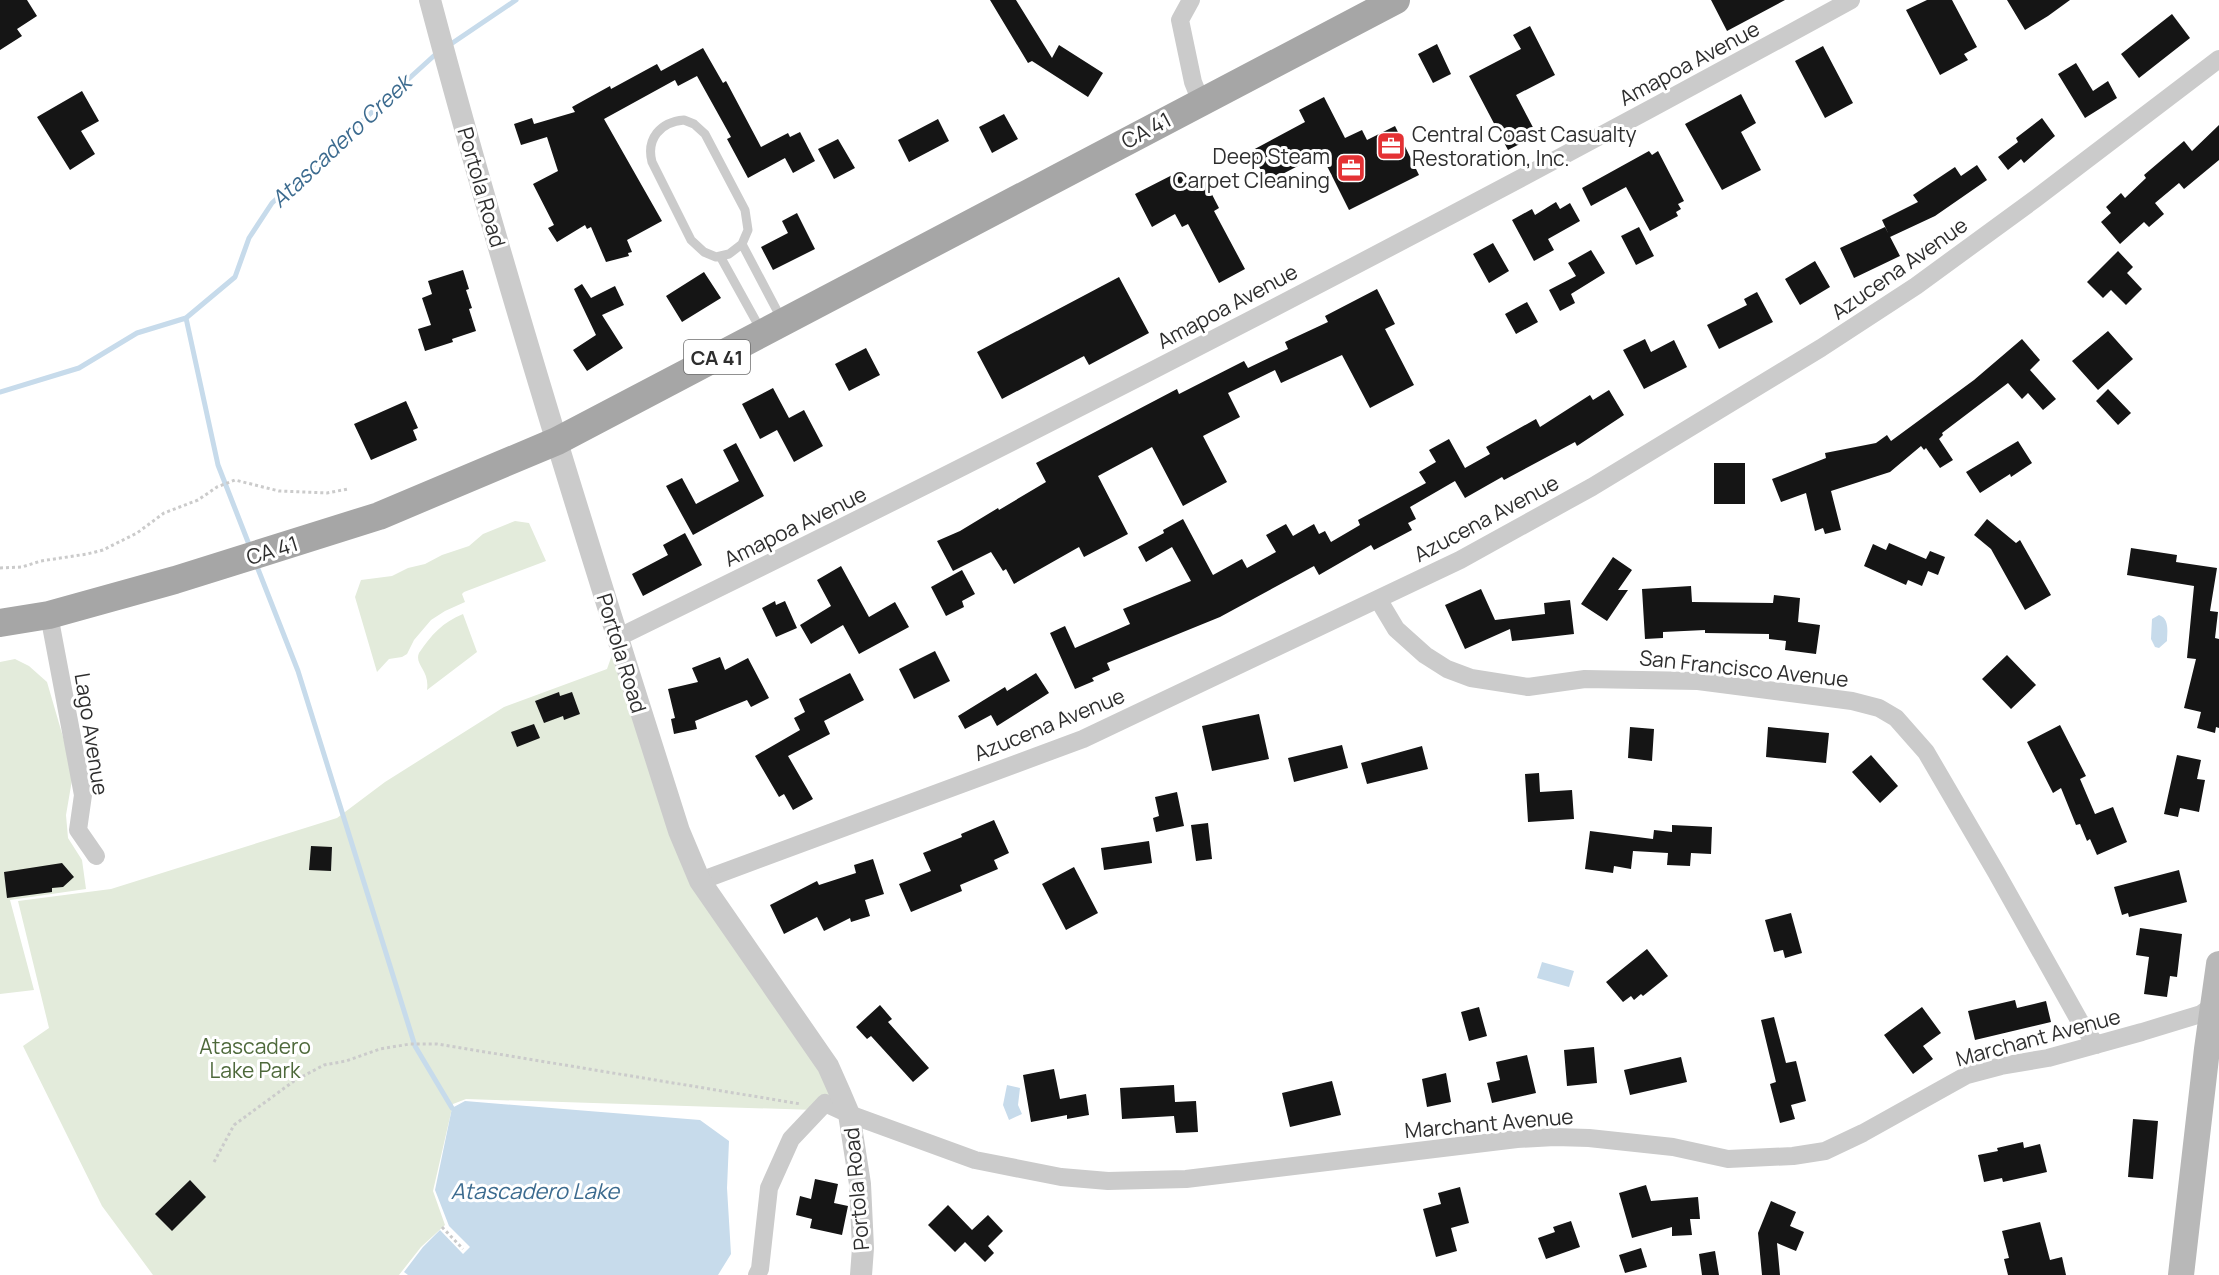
<svg xmlns="http://www.w3.org/2000/svg" width="2219" height="1275" font-family="Manrope,sans-serif">
  <style>
    .green { fill: #e3ebdb }
    .water { fill: #c7dbeb }
    .lines { fill: none; stroke-linecap: round; stroke-linejoin: round }
    .stream { stroke: #c7dbeb; stroke-width: 5 }
    .building { fill: #151515 }
    .path { stroke: #cbcbcb; stroke-width: 3; stroke-dasharray: 3 3; stroke-linecap: butt }
    .service { stroke: #cbcbcb; stroke-width: 9 }
    .minor { stroke: #cbcbcb; stroke-width: 18 }
    .tertiary { stroke: #cbcbcb; stroke-width: 22 }
    .secondary { stroke: #b8b8b8; stroke-width: 26 }
    .primary { stroke: #a6a6a6; stroke-width: 28 }
    .labels { text-anchor: middle; dominant-baseline: central; stroke-width: 6; stroke-linejoin: round; paint-order: stroke }
    .shield { fill: #fff; stroke: #6d6d6d; stroke-width: 1.5 }
    .shield-label { font-size: 20px; font-weight: bold; fill: #2e2e2e }
    .street-label { font-size: 21px; fill: #2e2e2e; stroke: #fff }
    .poi-label { font-size: 21px; fill: #2e2e2e; stroke: #fff; text-anchor: start }
    .park-label { font-size: 21px; fill: #4e693b; stroke: #fff }
    .water-label { font-size: 22px; font-style: italic; fill: #3c6b8f; stroke: #fff }
  </style>
  <rect width="100%" height="100%" fill="#fff"/>
  <path class="green" d="M515,521L529,523L546,561L464,592L462,594L465,602L445,611L431,620L414,640L407,654L402,657L389,659L377,672L355,597L361,580L392,576L408,568L425,564L442,555L469,546L483,534Z
    M463,614L477,652L427,690C430,670 414,665 419,653C431,635 443,622 463,614Z
    M618,638L700,885L846,1111L466,1099L453,1104L433,1191L445,1225L421,1247L399,1275H153L102,1206L23,1046L49,1028L18,901L111,889L337,818L385,782L504,707L607,669Z
    M15,659L29,666L47,682L70,761L72,780L66,815L68,838L82,860L86,889L10,900L34,990L0,994V662Z"/>
  <path class="water" d="M2159,615C2170,619 2167,632 2167,641L2159,648L2155,647L2151,639L2152,619Z
    M1542,962L1574,971L1569,987L1537,978Z
    M1007,1085L1020,1088L1018,1105L1022,1114L1009,1120L1003,1105Z
    M465,1101L700,1120L729,1141L727,1188L731,1254L718,1275H408L404,1272L423,1247L440,1230L463,1254L470,1247L449,1226L435,1190L452,1108Z"/>
  <g class="lines">
    <path class="stream" d="M448,46L516,0
      M186,318L218,465L250,547
      M0,392L79,368L137,333L186,318L235,277L249,238L272,203L437,53
      M256,564L298,671L415,1046L452,1108"/>
  </g>
  <path class="building" d="M0,0H27L37,16L17,29L22,36L0,50Z
    M990,0H1016L1052,58L1059,45L1103,73L1088,97L1032,61L1028,63Z
    M1711,0H1785L1727,31Z
    M1927,0H1952L1977,47L1964,54L1968,60L1940,75L1906,10Z
    M2007,0H2070L2048,16L2025,30Z
    M2172,14L2190,38L2139,78L2121,54Z
    M1530,26L1555,75L1516,95L1537,135L1508,150L1469,76L1521,49L1513,35Z
    M1437,44L1451,74L1433,83L1418,54Z
    M1823,46L1853,103L1825,118L1795,61Z
    M703,48L723,83L726,81L761,147L788,133L790,137L800,132L815,161L793,173L785,158L748,178L727,139L731,137L697,76L678,86L675,80L604,119L662,221L627,240L632,252L628,253L629,256L606,262L591,227L587,229L585,225L557,242L548,228L554,225L533,184L558,171L547,137L521,145L514,124L532,118L534,124L575,112L572,107L610,86L611,89L657,64L661,71Z
    M2076,63L2093,91L2108,81L2117,98L2085,118L2058,74Z
    M82,91L99,121L81,131L95,154L70,170L37,117Z
    M1741,94L1756,123L1741,132L1761,170L1722,190L1685,124Z
    M1324,97L1345,138L1362,130L1367,140L1395,126L1419,175L1349,210L1321,154L1267,182L1251,151L1305,122L1299,110Z
    M1004,114L1018,139L992,153L979,127Z
    M2042,118L2055,136L2024,163L2021,159L2008,170L1998,157L2018,142L2016,138Z
    M938,119L949,141L909,162L898,140Z
    M2219,125V160L2184,189L2179,183L2155,203L2164,214L2149,227L2144,222L2120,244L2101,222L2111,213L2106,207L2121,193L2125,198L2146,178L2144,175L2184,141L2192,151Z
    M838,139L855,168L834,179L818,149Z
    M1649,151L1652,155L1658,151L1684,201L1678,204L1681,209L1676,212L1678,216L1650,231L1626,187L1591,206L1582,188Z
    M1977,165L1987,180L1935,216L1890,237L1882,220L1918,202L1913,195L1955,167L1961,176Z
    M1182,170L1191,189L1205,181L1219,208L1214,211L1245,269L1219,283L1188,224L1182,227L1175,214L1152,227L1135,194Z
    M1556,202L1560,209L1570,203L1580,221L1548,239L1554,250L1534,261L1512,220L1532,209L1535,215Z
    M797,213L815,249L773,270L761,247L788,233L782,221Z
    M1639,227L1654,256L1636,265L1621,236Z
    M1885,227L1900,256L1854,278L1840,248Z
    M1493,243L1509,271L1489,283L1473,254Z
    M1591,250L1605,273L1571,294L1575,303L1560,311L1549,290L1576,276L1568,263Z
    M2118,251L2133,267L2127,273L2142,289L2126,305L2111,290L2103,298L2087,282Z
    M1815,261L1830,287L1800,305L1785,279Z
    M463,270L469,289L466,290L472,308L469,309L476,331L452,339L453,342L425,351L418,329L431,325L422,298L432,294L428,281Z
    M704,272L721,298L682,322L666,296Z
    M1119,277L1149,333L1089,365L1084,356L1002,399L977,352Z
    M582,284L591,298L615,286L624,305L602,315L623,348L587,371L573,350L596,335L574,289Z
    M1377,289L1395,324L1385,329L1414,385L1370,408L1342,355L1281,383L1275,370L1228,393L1240,417L1203,436L1227,482L1183,506L1152,447L1098,476L1128,534L1084,557L1079,547L1014,584L1006,569L1003,571L991,552L953,571L937,541L960,531L998,508L999,510L1046,482L1036,463L1177,389L1179,394L1244,361L1248,368L1288,349L1285,342L1328,322L1325,316Z
    M1757,292L1773,322L1719,349L1707,325L1747,305L1744,299Z
    M1527,302L1538,322L1516,334L1505,314Z
    M2108,331L2133,359L2098,390L2072,361Z
    M1645,339L1651,352L1674,340L1687,367L1644,389L1623,350Z
    M2022,339L2040,360L2030,370L2056,399L2043,410L2028,393L2022,399L2008,383L1942,433L1943,435L1939,439L1953,460L1940,468L1926,448L1924,450L1921,446L1890,472L1831,491L1841,530L1825,534L1823,528L1815,531L1806,493L1781,502L1772,479L1826,458L1825,453L1876,443L1887,435L1891,441L1974,380Z
    M866,348L880,375L849,391L835,364Z
    M773,388L789,418L804,410L823,446L794,462L777,430L760,439L742,404Z
    M2108,389L2131,413L2118,425L2096,401Z
    M1609,390L1624,415L1577,446L1575,442L1504,480L1502,477L1465,498L1455,481L1410,507L1416,519L1408,523L1412,530L1374,550L1371,545L1319,575L1314,566L1220,617L1107,663L1110,670L1092,678L1094,681L1075,689L1050,633L1065,626L1075,648L1130,624L1123,609L1191,581L1172,547L1146,562L1138,547L1164,533L1163,530L1183,519L1213,575L1242,559L1247,568L1276,552L1266,535L1286,524L1293,536L1314,524L1319,534L1325,531L1331,542L1360,525L1358,520L1426,483L1419,472L1436,462L1429,450L1449,439L1465,468L1490,454L1486,447L1536,419L1540,427L1590,395L1593,400Z
    M406,401L418,428L413,430L417,440L371,460L354,424Z
    M2018,441L2032,463L2011,477L2010,474L1980,493L1966,472Z
    M736,443L764,496L693,535L666,486L682,478L696,504L739,481L723,450Z
    M1714,463H1745V504H1714Z
    M1987,519L2016,543L2020,540L2051,595L2025,610L1991,549L1974,535Z
    M685,533L702,565L643,596L632,574L668,555L663,545Z
    M1889,543L1926,559L1930,551L1945,557L1938,575L1928,571L1922,586L1908,580L1906,585L1864,566L1873,544L1886,550Z
    M2131,548L2177,555L2176,562L2217,568L2210,611L2218,612L2215,638L2219,639V728L2216,727L2215,733L2197,728L2201,712L2184,708L2196,659L2187,658L2194,586L2127,575Z
    M1613,557L1632,570L1618,590H1628L1607,621L1581,604Z
    M841,566L869,617L895,602L909,627L859,654L843,625L811,644L800,625L831,606L817,580Z
    M962,570L975,594L962,601L964,607L946,616L931,587Z
    M1691,586L1692,602L1773,603L1774,595L1800,598L1798,622L1820,625L1816,654L1785,650L1786,641L1769,639V634L1705,633V630L1663,632V638L1645,639L1642,589Z
    M1481,589L1495,620L1545,614L1544,603L1570,600L1574,634L1512,641L1510,629L1465,649L1445,605Z
    M775,601L776,605L785,601L797,628L776,637L762,608Z
    M935,651L950,681L914,699L899,669Z
    M2007,655L2036,685L2011,709L1982,679Z
    M720,657L725,670L748,658L769,698L751,707L747,700L695,721L697,729L674,734L671,719L675,718L668,689L698,682L692,668Z
    M850,673L864,700L824,721L830,734L788,756L813,799L793,810L784,794L779,797L755,756L800,730L794,718L805,712L799,699Z
    M1036,673L1049,693L997,726L991,715L965,729L958,716L1005,687L1007,691Z
    M559,692L560,696L572,692L580,714L564,720L563,716L544,723L535,701Z
    M1259,714L1269,759L1212,771L1202,726Z
    M534,724L540,738L517,747L511,732Z
    M2060,725L2086,776L2080,779L2095,814L2113,807L2127,842L2097,855L2090,839L2087,841L2080,824L2076,825L2061,788L2053,793L2027,742Z
    M1630,727L1654,729L1652,761L1628,758Z
    M1768,727L1829,733L1826,763L1766,757Z
    M1342,745L1348,768L1294,782L1288,758Z
    M1422,746L1428,769L1367,784L1361,763Z
    M1871,755L1898,786L1880,803L1852,772Z
    M2177,755L2201,760L2197,779L2205,780L2199,812L2180,808L2178,817L2164,814Z
    M1539,773L1540,792L1572,790L1574,819L1528,822L1525,774Z
    M1177,792L1184,826L1156,832L1153,818L1159,816L1155,797Z
    M994,820L1009,853L994,860L998,869L960,885L962,891L911,912L899,884L931,871L923,853L962,837L961,834Z
    M1208,823L1212,859L1196,861L1191,825Z
    M1672,825L1712,827L1711,854L1691,853L1690,866L1667,865L1668,853L1633,851L1631,869L1614,866L1613,873L1585,869L1590,831L1653,839L1654,830L1672,832Z
    M1149,841L1152,863L1104,870L1101,848Z
    M311,846L332,847L331,871L309,870Z
    M873,859L884,894L865,900L870,916L851,922L850,918L824,931L817,917L784,934L770,905L817,881L819,885L856,873L854,865Z
    M62,863L74,877L63,887L52,888V892L7,898L4,872Z
    M1074,867L1098,913L1066,930L1042,884Z
    M2179,870L2187,902L2129,917L2128,913L2122,915L2114,887Z
    M1791,913L1802,953L1785,958L1783,950L1774,952L1765,920Z
    M2140,928L2182,934L2177,977L2170,976L2167,997L2144,994L2149,957L2136,955Z
    M1647,949L1668,976L1643,996L1641,994L1634,1000L1631,996L1623,1002L1606,982Z
    M2015,1000L2017,1008L2046,1001L2051,1022L1975,1040L1968,1011Z
    M880,1005L892,1019L888,1022L929,1068L913,1082L871,1036L867,1039L856,1027Z
    M1479,1007L1487,1036L1469,1041L1461,1012Z
    M1922,1007L1941,1033L1923,1046L1933,1059L1913,1074L1884,1035Z
    M1774,1017L1786,1063L1796,1061L1806,1101L1791,1105L1795,1119L1780,1123L1770,1084L1776,1082L1761,1020Z
    M1594,1047L1597,1083L1567,1086L1564,1050Z
    M1527,1055L1536,1093L1492,1103L1487,1083L1500,1080L1496,1062Z
    M1681,1057L1687,1082L1630,1095L1624,1070Z
    M1054,1069L1060,1099L1086,1094L1089,1115L1067,1119V1115L1031,1122L1023,1075Z
    M1446,1073L1451,1102L1427,1107L1422,1079Z
    M1332,1081L1341,1115L1290,1127L1282,1093Z
    M1174,1085L1175,1102L1196,1101L1198,1132L1176,1133L1174,1116L1122,1119L1120,1088Z
    M2133,1119L2158,1121L2153,1179L2128,1177Z
    M2023,1142L2024,1148L2040,1144L2047,1172L2003,1182L2002,1178L1984,1182L1978,1155L1998,1151L1997,1148Z
    M815,1179L838,1184L834,1203L848,1206L842,1235L810,1228L812,1219L796,1215L800,1196L811,1199Z
    M190,1180L206,1197L172,1231L155,1214Z
    M1646,1185L1651,1201L1698,1197L1700,1219H1690L1692,1235L1672,1236V1227L1632,1238L1619,1193Z
    M1460,1187L1469,1223L1451,1228L1457,1251L1436,1257L1423,1209L1441,1204L1438,1193Z
    M1771,1201L1796,1212L1790,1226L1804,1232L1796,1251L1777,1243L1780,1275H1762L1758,1233Z
    M948,1205L972,1230L988,1215L1003,1231L988,1246L994,1253L985,1262L965,1242L955,1252L928,1225Z
    M1571,1221L1580,1247L1546,1259L1538,1238L1555,1232L1553,1227Z
    M2040,1222L2050,1260L2062,1257L2066,1275H2008L2004,1259L2009,1258L2002,1231Z
    M1641,1248L1647,1267L1625,1273L1619,1255Z
    M1715,1251L1719,1275H1702L1699,1254Z"/>
  <g class="lines">
    <path class="path" d="M0,568L22,567L41,561L87,554L103,550L137,533L164,513L198,500L217,487L235,480L279,491L327,493L348,489
      M214,1162L234,1125L294,1081L324,1065L346,1061L380,1049L410,1044H437L801,1104
      M442,1227L463,1249"/>
    <path class="service" d="M684,120L694,124L705,134L745,210L748,230L742,244L729,254L716,257L704,252L691,240L652,162C646,139 660,122 684,120Z
      M742,244L782,320
      M720,256L761,330"/>
    <path class="minor" d="M1191,0L1180,20L1193,82L1201,102
      M1378,599L1396,629L1425,655L1447,669L1471,678L1528,687L1585,679L1698,681L1852,701L1879,708L1896,718L1926,752L1996,872L2079,1020L2096,1045
      M49,615L83,795L78,830L96,856
      M617,638C1033,435 1445,223 1851,0
      M700,881L1083,739L1460,560L1592,487L1821,348L1916,286L2035,199L2219,59
      M757,1275L760,1269L769,1188L791,1139L825,1103L849,1114L975,1160L1061,1177L1108,1181L1186,1179L1517,1139L1555,1137L1589,1138L1673,1147L1728,1159L1793,1156L1825,1151L1863,1133L1967,1075L2001,1066L2048,1058L2142,1032L2201,1014L2219,1001"/>
    <path class="tertiary" d="M430,0C504,279 591,555 679,831L700,881L828,1066L840,1093L849,1114L860,1184L863,1248L861,1275"/>
    <path class="secondary" d="M2181,1275L2207,1049L2219,964"/>
    <path class="primary" d="M0,623L49,615L175,580L379,516L557,441L1396,0"/>
  </g>
  <defs>
    <g id="office-square" transform="scale(1.5)"><rect x="-9" y="-9" width="18" height="18" rx="4" fill="#e43134" stroke="#fff"/><path d="M-6-3h4V-5.5h4V-3h4V5H-6ZM-1-4.5V-3h2v-1.5ZM-6 0V1H6V0Z" fill="#fff"/></g>
  </defs>
  <g fill-rule="evenodd">
    <use href="#office-square" x="1391" y="146"/>
    <use href="#office-square" x="1351" y="168"/>
  </g>
  <g class="labels">
    <rect class="shield" x="684" y="340" width="66" height="34" rx="4.5"/>
    <g class="shield-label">
      <text x="717" y="357">CA 41</text>
    </g>
    <g class="street-label">
      <text transform="translate(1689 63) rotate(-28)">Amapoa Avenue</text>
      <text transform="translate(1146 130) rotate(-28)">CA 41</text>
      <text transform="translate(482 187) rotate(74)">Portola Road</text>
      <text transform="translate(1899 268) rotate(-35)">Azucena Avenue</text>
      <text transform="translate(1227 306) rotate(-28)">Amapoa Avenue</text>
      <text transform="translate(1486 518) rotate(-28)">Azucena Avenue</text>
      <text transform="translate(795 526) rotate(-26)">Amapoa Avenue</text>
      <text transform="translate(272 550) rotate(-17)">CA 41</text>
      <text transform="translate(622 653) rotate(73)">Portola Road</text>
      <text transform="translate(1744 668) rotate(6)">San Francisco Avenue</text>
      <text transform="translate(1049 724) rotate(-22)">Azucena Avenue</text>
      <text transform="translate(92 734) rotate(81)">Lago Avenue</text>
      <text transform="translate(2038 1037) rotate(-15)">Marchant Avenue</text>
      <text transform="translate(1489 1123) rotate(-5)">Marchant Avenue</text>
      <text transform="translate(856 1189) rotate(-95)">Portola Road</text>
    </g>
    <g class="poi-label">
      <text x="1412" y="134">Central Coast Casualty<tspan x="1412" dy="24">Restoration, Inc.</tspan></text>
      <text x="1330" y="156" text-anchor="end">Deep Steam<tspan x="1330" dy="24">Carpet Cleaning</tspan></text>
    </g>
    <g class="park-label">
      <text x="255" y="1046">Atascadero<tspan x="255" dy="24">Lake Park</tspan></text>
    </g>
    <g class="water-label">
      <text transform="translate(341 141) rotate(-43)">Atascadero Creek</text>
      <text x="535" y="1191">Atascadero Lake</text>
    </g>
  </g>
</svg>
